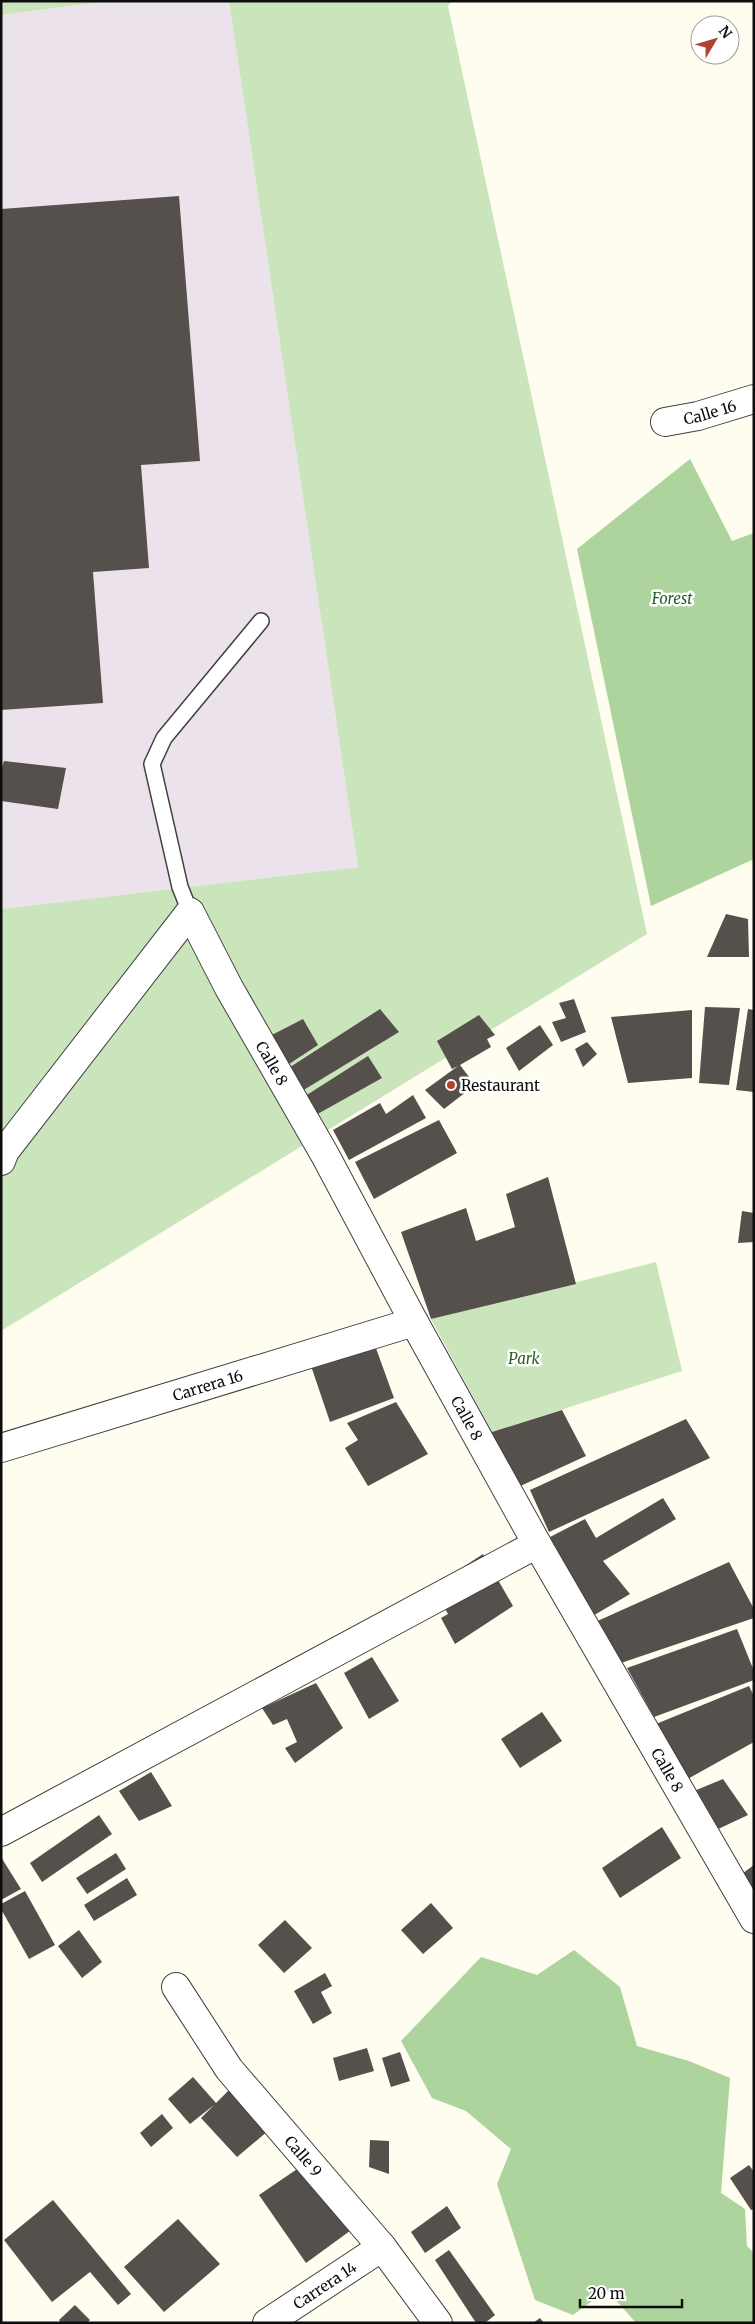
<svg xmlns="http://www.w3.org/2000/svg" width="755" height="2324" font-family="Merriweather,serif">
  <style>
    .industrial { fill: #ebe2eb }
    .green { fill: #cae5bc }
    .forest { fill: #acd49c }
    .building { fill: #55504b }
    .lines { fill: none; stroke-linecap: round; stroke-linejoin: round }
    .lane-casing { stroke: #404040; stroke-width: 18 }
    .street-casing { stroke: #404040; stroke-width: 30 }
    .lane { stroke: #fff; stroke-width: 15 }
    .street { stroke: #fff; stroke-width: 28 }
    .poi-dot { fill: #b14131; stroke: #fff; stroke-width: 2 }
    .labels { text-anchor: middle; dominant-baseline: central; stroke-width: 5; stroke-linejoin: round; paint-order: stroke }
    .street-label { font-size: 15px; fill: #0d0d0d; stroke: #fff }
    .park-label { font-size: 15px; font-style: italic; fill: #265f23; stroke: #fff }
    .poi-label { font-size: 15px; fill: #0d0d0d; stroke: #fff; text-anchor: start }
  </style>
  <rect width="100%" height="100%" fill="#fefdef"/>
  <path class="industrial" d="M110,1H229L358,867L1,909V15Z"/>
  <path class="green" d="M1,1H110L1,15Z
    M229,1H452L448,6L647,934L1,1331V909L358,867Z
    M656,1262L682,1371L492,1432L431,1319Z"/>
  <path class="forest" d="M690,459L732,541L754,533V859L651,906L577,549Z
    M574,1950L620,1987L637,2046L689,2061L730,2078L721,2193L745,2209L747,2246L754,2253V2323H636L607,2290L573,2315L535,2300L497,2184L511,2149L466,2111L432,2098L401,2041L481,1957L537,1975Z"/>
  <path class="building" d="M179,196L200,461L141,465L149,568L93,572L103,703L1,710V209Z
    M4,761L66,768L58,809L1,801V771Z
    M726,914L748,919L749,957H707Z
    M574,999L586,1032L561,1042L552,1022L566,1018L559,1003Z
    M705,1007L740,1008L729,1085L699,1083Z
    M380,1009L399,1032L297,1094L284,1071Z
    M748,1009L754,1010V1092L736,1090Z
    M692,1010V1078L628,1083L611,1017Z
    M479,1015L495,1035L487,1039L491,1047L460,1065L475,1085L444,1109L425,1090L458,1066L452,1069L437,1041Z
    M303,1019L318,1045L283,1068L266,1038Z
    M540,1025L553,1045L519,1071L506,1048Z
    M587,1042L597,1054L583,1067L575,1049Z
    M368,1056L382,1078L314,1116L302,1098Z
    M413,1095L426,1118L349,1160L333,1130L380,1103L386,1114Z
    M439,1120L457,1153L374,1199L355,1162Z
    M548,1177L576,1284L431,1319L401,1232L466,1208L476,1241L515,1227L506,1194Z
    M742,1211L754,1213V1242L738,1243Z
    M373,1340L394,1398L330,1422L309,1360Z
    M396,1402L428,1454L368,1486L345,1448L358,1440L347,1423Z
    M562,1410L586,1456L516,1488L492,1432Z
    M686,1419L710,1458L549,1532L530,1490Z
    M663,1498L676,1519L603,1561L630,1594L591,1617L550,1537L585,1519L596,1538Z
    M483,1554L513,1606L455,1644L441,1618L448,1614L433,1587Z
    M729,1562L754,1609V1618L615,1665L593,1623Z
    M737,1629L754,1671V1680L654,1717L627,1668Z
    M372,1657L399,1701L369,1719L344,1673Z
    M316,1683L343,1728L295,1763L285,1748L297,1742L287,1719L273,1725L262,1708Z
    M749,1686L754,1696V1742L684,1781L656,1724Z
    M542,1712L562,1741L520,1768L501,1739Z
    M151,1772L172,1806L139,1821L119,1791Z
    M723,1779L748,1815L714,1831L694,1791Z
    M99,1815L112,1834L42,1882L30,1863Z
    M662,1827L681,1858L620,1898L602,1868Z
    M116,1853L126,1869L87,1894L76,1878Z
    M1,1857L21,1889L1,1900Z
    M754,1865V1896L739,1876Z
    M127,1878L137,1895L94,1921L84,1905Z
    M25,1891L55,1945L29,1959L1,1909V1904Z
    M431,1903L453,1928L423,1954L401,1930Z
    M285,1920L312,1948L284,1973L258,1945Z
    M79,1930L102,1962L82,1978L58,1946Z
    M325,1973L332,1986L321,1992L332,2013L313,2024L294,1991Z
    M367,2048L374,2071L339,2081L333,2058Z
    M400,2052L410,2081L391,2087L382,2058Z
    M193,2077L216,2103L231,2088L268,2131L237,2157L201,2118L214,2105L190,2124L168,2099Z
    M162,2114L173,2128L151,2147L140,2133Z
    M370,2140L389,2141V2174L369,2167Z
    M306,2163L354,2228L306,2263L259,2195Z
    M749,2165L754,2172V2209L751,2210L730,2178Z
    M53,2200L131,2294L118,2305L90,2272L52,2302L4,2240Z
    M447,2206L461,2228L425,2253L411,2232Z
    M178,2219L220,2264L164,2312L124,2267Z
    M449,2250L495,2315L485,2323H476L435,2260Z
    M75,2305L90,2320L87,2323H61L59,2320Z
    M540,2318L544,2323H533Z"/>
  <g class="lines">
    <g class="lane-casing">
      <path id="lane" d="M190,912L180,887L152,764L164,738L261,621"/>
    </g>
    <g class="street-casing">
      <g id="street">
        <path id="s1" d="M665,422L698,416L754,399"/>
        <path id="s2" d="M1,1161L5,1151L190,912L229,988L325,1155L414,1322L537,1544L754,1919"/>
        <path id="s3" d="M1,1448L414,1322"/>
        <path d="M1,1832L537,1544"/>
        <path id="s4" d="M176,1987L229,2069L382,2247L438,2323"/>
        <path id="s5" d="M267,2323L382,2247"/>
      </g>
    </g>
    <use href="#lane" class="lane"/>
    <use href="#street" class="street"/>
  </g>
  <circle class="poi-dot" cx="451" cy="1085" r="5"/>
  <g class="labels">
    <g class="street-label">
      <text stroke="none"><textPath href="#s1" startOffset="46">Calle 16</textPath></text>
      <text stroke="none"><textPath href="#s2" startOffset="485">Calle 8</textPath></text>
      <text stroke="none"><textPath href="#s3" startOffset="216">Carrera 16</textPath></text>
      <text stroke="none"><textPath href="#s2" startOffset="890">Calle 8</textPath></text>
      <text stroke="none"><textPath href="#s2" startOffset="1295">Calle 8</textPath></text>
      <text stroke="none"><textPath href="#s4" startOffset="212">Calle 9</textPath></text>
      <text stroke="none"><textPath href="#s5" startOffset="69">Carrera 14</textPath></text>
    </g>
    <g class="park-label">
      <text x="672" y="598">Forest</text>
      <text x="524" y="1358">Park</text>
    </g>
    <g class="poi-label">
      <text x="461" y="1085">Restaurant</text>
    </g>
  </g>
  <rect width="755" height="2324" fill="none" stroke="#0d0d0d" stroke-width="5"/>
  <g transform="translate(715 40) rotate(52)"><circle r="24" fill="#ffffff" stroke="#9e9e9e"/>
  <path d="M0-4L9 19L0 12L-9 19Z" fill="#b14131"/>
  <text y="-8" font-size="14" font-weight="bold" text-anchor="middle" fill="#0d0d0d">N</text>
  </g>
  <path d="M580 2299v8h102v-8" fill="none" stroke="#0d0d0d" stroke-width="2.5"/>
  <text x="588" y="2299" font-size="15" fill="#0d0d0d" stroke="#ffffff" stroke-width="4" paint-order="stroke">20 m</text>
</svg>
